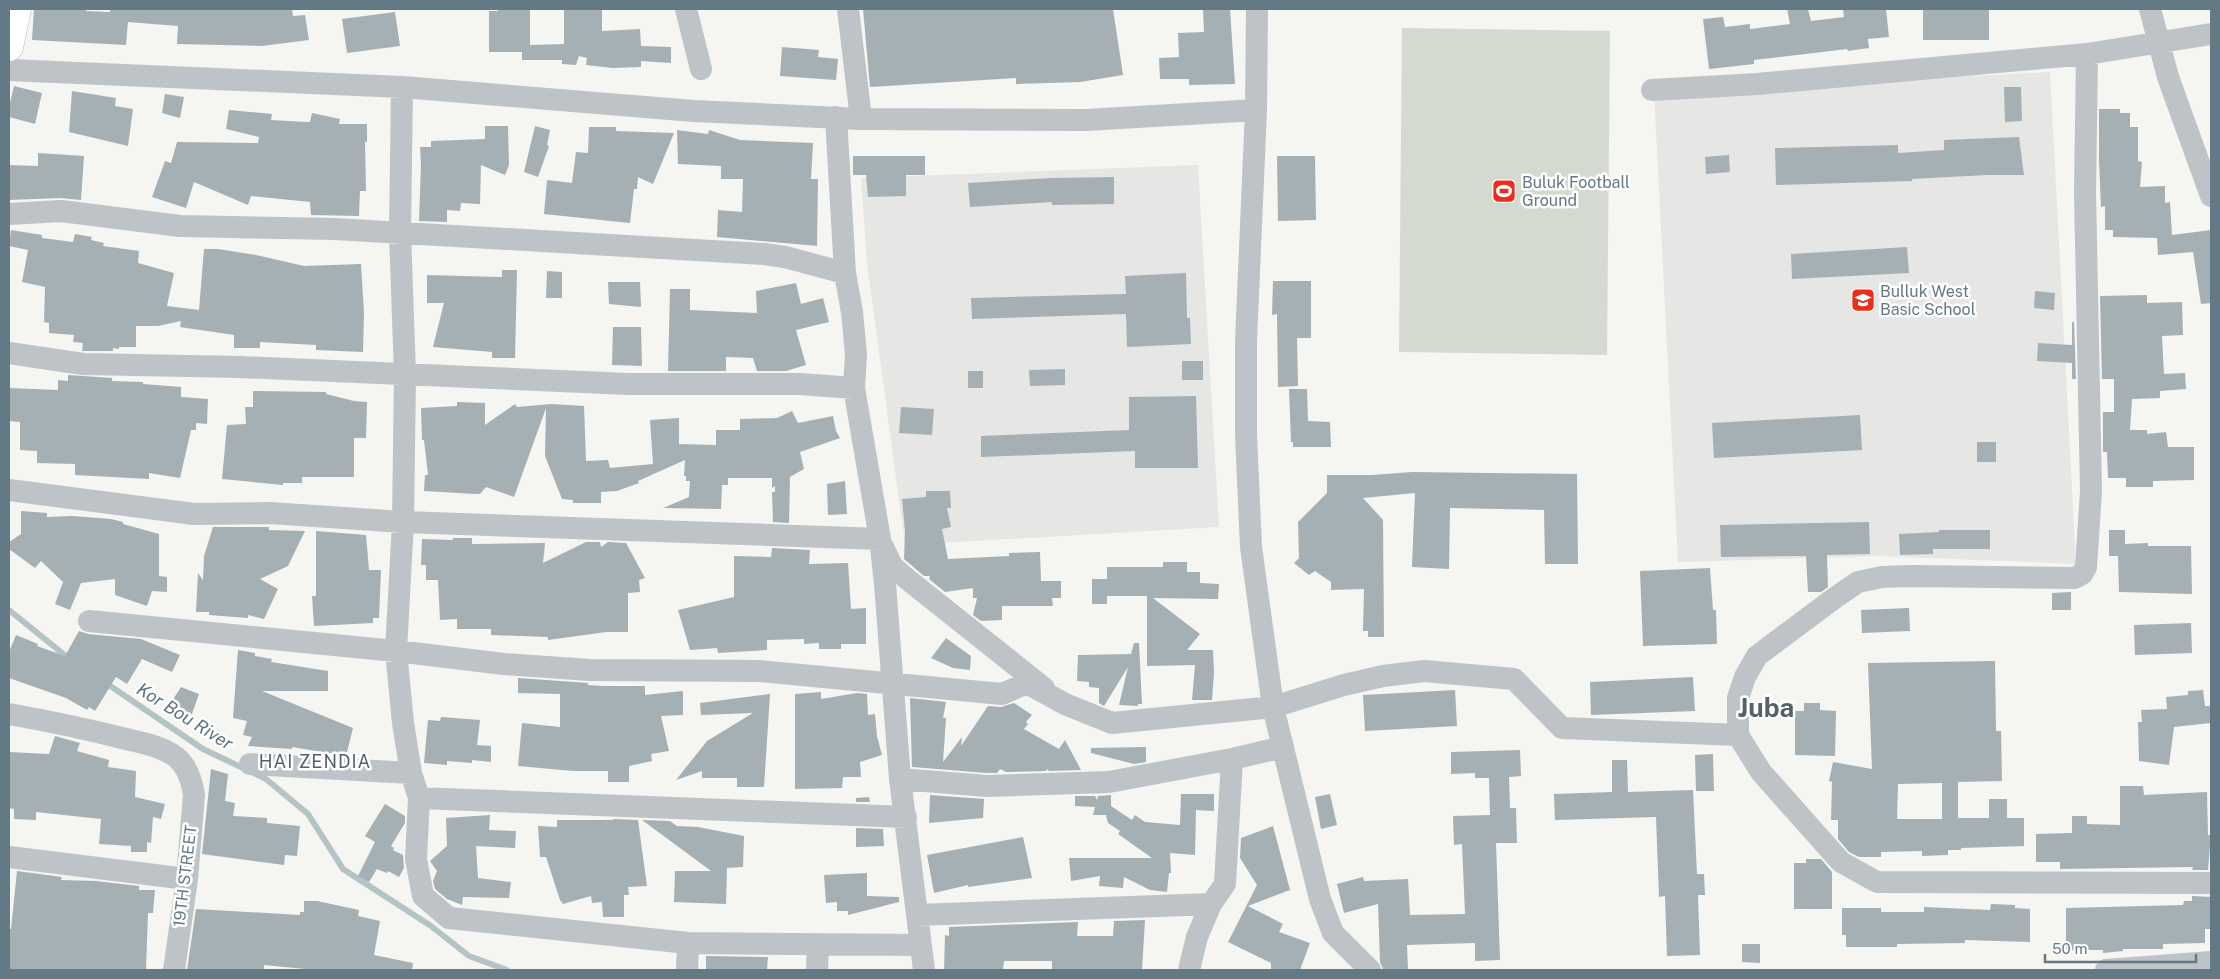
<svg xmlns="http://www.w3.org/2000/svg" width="2220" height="979" font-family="'Public Sans',sans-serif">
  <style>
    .built { fill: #e6e6e5 }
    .green { fill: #d5dad0 }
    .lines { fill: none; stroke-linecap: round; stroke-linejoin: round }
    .stream { stroke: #b4c4c6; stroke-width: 6 }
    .building { fill: #a5b0b4; fill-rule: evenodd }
    .secondary-casing { stroke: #b0b7bb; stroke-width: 29 }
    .street { stroke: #bdc3c6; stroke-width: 22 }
    .secondary { stroke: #fff; stroke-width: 28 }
    .labels { text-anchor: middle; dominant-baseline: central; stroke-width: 5; stroke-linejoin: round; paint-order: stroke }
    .poi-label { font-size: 16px; fill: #637a84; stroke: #fff; text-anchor: start }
    .street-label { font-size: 16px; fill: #637a84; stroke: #fff }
    .water-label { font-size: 18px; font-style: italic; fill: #5a767a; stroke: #fff }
    .neighbourhood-label { font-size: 18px; letter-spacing: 1px; fill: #516269; stroke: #fff }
    .town-label { font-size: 26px; font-weight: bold; fill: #516269; stroke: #fff }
  </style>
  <rect width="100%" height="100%" fill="#f5f5f1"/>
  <path class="built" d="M2050,72L2076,564L1879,556L1678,562L1654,92Z
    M1198,165L1219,527L905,545L867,263L861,178Z"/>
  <path class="green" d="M1402,28L1610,31L1607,355L1399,352Z"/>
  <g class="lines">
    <path class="stream" d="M9,610L72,661
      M103,681L203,749L266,779L308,814L343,869L431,926L469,956L507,970"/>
  </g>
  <path class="building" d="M34,9H86V11L110,12V9H292L293,16L305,15L309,40L262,46L177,44L178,26L128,22L126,45L32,40Z
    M498,9H530V45L564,44V9H602V31L640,29L641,46L671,47V63L641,61V67L613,68L586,65L587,58L579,56L576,65L562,64V60H522V52H489V11H498Z
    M863,9H1113L1123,75L1080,82L1016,84V78L870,87Z
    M1203,9H1230L1235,84L1189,85V79H1160L1159,58L1179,57L1178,33L1204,32Z
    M1787,9H1808L1811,21L1844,17L1843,9H1886L1889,37L1868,39L1869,48L1848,51L1847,49L1754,60V64L1709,69L1703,19L1723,17L1725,27L1750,24V29L1790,24Z
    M1923,9H1989V40H1923Z
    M395,12L400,46L347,53L342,19Z
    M782,47L819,50L818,57L838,59L836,80L780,76Z
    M14,86L42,93L35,124L9,117V107Z
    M2004,87H2021L2022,121L2005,122Z
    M72,91L116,98L115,106L133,109L128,146L69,132Z
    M165,94L184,97L180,118L162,113Z
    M2099,109H2120V113H2130V127H2138V161L2142,162L2140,187L2165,186V203L2170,202L2172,235L2211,230V303L2201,304L2193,252L2158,255L2157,238L2113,237V230H2105V206L2101,207L2099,160Z
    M229,110L272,114L271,120L306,122H310L312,113L340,119L339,124H367V142H365L366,191H360L359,216L311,215L310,202L251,196L248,205L194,182L186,208L152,197L165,161L171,163L177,142L258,143L259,137L226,129Z
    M485,126H508L509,165L505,175L481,165L480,204L461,203L460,211L447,210V222L419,221L421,165L420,147H431V141L485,139Z
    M535,126L550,130L547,145L549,146L538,177L524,172Z
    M589,127H616V131L674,133L653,184L638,177L637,189H634L630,223L544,214L547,180L572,183L576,152L588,153Z
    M677,130L708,134L709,130L740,140L813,143L811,179H818L817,246L717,237L718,210L742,212L743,179H721V166L678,164Z
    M2019,137L2024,175H1987L1912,179V181L1776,185L1775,148L1898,145V153L1944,150V140Z
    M38,153L84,156L81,200L60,198L9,200V165L38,166Z
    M1729,155L1730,172L1706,174L1705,157Z
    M853,156H925V175H906V196L868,197L866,175H853Z
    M1277,156H1315L1316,220L1278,221Z
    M1114,177V204L1052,205V202L970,207L968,183L1051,178Z
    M11,230L42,235V238L73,242L75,234L92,237L91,240L104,243L103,246L139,251L138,263L174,273L167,306L199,310L204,249H218L256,255L304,266L361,264L364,313L363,352L316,350V345L260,342V348H234V335L180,327L181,321L158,326H136V347H119V349L113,348V351H82L83,343L73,342L74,335L49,333V323L44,322L45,287L22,282L28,250L9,246Z
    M1907,247L1909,273L1792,279L1791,254Z
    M502,270H517L515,358H492V352L433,347L444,303H427V275L499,277H502Z
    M547,271L562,272V298H546Z
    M1186,273L1187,318H1190L1191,344L1127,347L1126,314L972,319L971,298L1126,294L1125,276Z
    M1273,281H1311V338H1297L1298,386L1278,387L1277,314L1272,315Z
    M608,282H640L641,307L609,304Z
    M796,283L801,304L823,298L829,322L796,330L806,365L786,371H757L753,358L726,357V371H668L670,289H690V310L757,313L756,291Z
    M2035,291L2055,293L2054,310L2034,308Z
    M2147,295V303L2182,302L2183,335L2162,336L2164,374L2185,373L2186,389L2160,391V398L2132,399L2130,430H2147V434L2166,432L2168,447H2194V480L2153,481V487H2126V478H2108L2107,452H2103V412H2114V379H2102L2100,296Z
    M2072,322H2074L2076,379H2072V363L2037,361L2038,343L2072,345Z
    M613,327H641L642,366L612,365Z
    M1182,361H1203V380H1182Z
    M1065,369V385L1030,386L1029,370Z
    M968,371H983V388H968Z
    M68,375L112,378V381L143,382V384L181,387V397L208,399L207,424L196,423V430H191L180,478L149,473V479L75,475V464L37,463V451L20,450V422L9,421V388L58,390V380L68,381Z
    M1289,389H1307L1308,421L1330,422L1331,447H1293V442H1291Z
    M253,391L326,392V394L354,401L367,402L366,438H354V477H302V483H283V485L222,479L227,425L246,424L245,407H253Z
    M1196,396L1198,468H1135V451L981,457V436L1129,430V397Z
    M457,402L485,403V425L515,404L517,407L551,404L584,406L586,461L608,460L610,468L653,464L650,420L679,418V444L716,445V430H740V419L777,418L792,411L798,423L833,416L836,431L840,438L800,452L804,469L790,477L789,523L773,522L772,492H775V486L772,488V478H728V485H722L721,509L663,508L689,497L690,481H686V476H684L685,460L638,481L639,483L617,491L601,492V503H573V500L562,499L545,456L546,408L514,497L486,487L480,494H475L424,491L425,475H428L424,440H422L421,408L457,406Z
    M901,407L934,409L932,435L899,433Z
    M1860,415L1862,450L1714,458L1712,423Z
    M1977,442H1996V462H1977Z
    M1412,472L1577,474L1578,564H1545L1544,510L1450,508L1449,569L1412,567L1415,493L1363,498L1383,520L1384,637H1368V631H1363L1364,589L1331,590V582L1315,571L1309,575L1294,563L1299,558L1298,522L1327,493V475H1372Z
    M845,481L847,514L828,515L827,484Z
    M926,491H950L951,508H947L951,527L942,529L948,559L1009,556V553L1040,552L1041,581H1061V598H1052L1053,606H1002V620L981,621L973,615L977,598H973V588L945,592L929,579L930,576H924L904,559L905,531L902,499L926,497Z
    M21,511L47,513V517L73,516L111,519L123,522V524L159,534V576L167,577V592L152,591L147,606L115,595V579L81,583L70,610L55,604L63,582L41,561L35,568L9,549V542L21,534Z
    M1869,522L1870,554L1827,555L1828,587L1821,592H1808L1806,556L1721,557L1720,525Z
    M213,527H269V530L305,531L288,566L260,579L278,589L264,619L248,615V618L209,615V612H196L198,573L203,580L204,556Z
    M1939,530H1990V549H1933V554L1900,555L1899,534L1939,532Z
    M2109,530H2125V544L2148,543V546H2191L2192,594L2119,592L2118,556H2109Z
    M316,531L366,535L369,570H381L379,618H373V623L314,626L312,596H316Z
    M453,538H472V544L545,543L543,563L586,542H600L601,547L608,542L626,543L645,578L639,580L640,592L628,593V632H606L548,640V637L491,635V629H457V619L440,620L438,580H426V565H421L422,539L453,540Z
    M772,548L810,550L809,564L848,563L851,609L866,608V644H841V649H819V643L804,644V639L767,640V650L718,653L717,648L690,650L678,610L734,597V556L771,557Z
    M1163,562H1187V572H1200V583L1219,584L1218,599L1153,598L1200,634L1187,650H1213L1214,673L1212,700H1192L1195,665L1147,666V596H1107V604H1092V579H1107V567H1163Z
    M1710,568L1713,610H1716L1717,644L1643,646L1640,571Z
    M2071,592V610H2052V593Z
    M1909,608L1910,631L1862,633L1861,610Z
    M2191,623L2192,653L2135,655L2134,625Z
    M79,631L88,634L141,639L180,655L172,672L142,659L127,684L116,677L95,711L89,707L87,710L66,698L9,678V652L16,635L38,644L37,646L65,656Z
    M946,638L971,656L970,670L953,668L931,658Z
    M1134,643H1139L1142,704H1138V706L1119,705L1128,667L1104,706L1099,703V688L1089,687V682L1077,681L1078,655L1131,654Z
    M238,650L255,653V656L272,659L271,662L328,671V691H262L353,728L346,756L292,747V749L248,746L252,737L243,735L247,721L233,718Z
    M1995,661L1996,731H2001L2002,781L1958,782V818H1989V799H2007V818H2024V846L1961,848V850H1948V855L1922,856V851L1881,852V857H1859L1849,852L1838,839V820H1831L1832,782L1829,781L1833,762L1872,769L1868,663ZM1942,783V819H1897L1898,784Z
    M1693,677L1695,711L1591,715L1590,682Z
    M518,678L588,683V685L604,686H645V695L683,691V715L661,716L669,751L651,754L652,761L629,766V782H608V771H573L518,766L522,723L560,727V694L518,693Z
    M181,687L199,694L188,725L165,712Z
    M1455,690L1457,726L1365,731L1363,695Z
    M2203,690L2205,706H2211V723L2174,727L2169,765L2139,761L2138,722H2142L2141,710L2167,709L2166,697L2188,695V691Z
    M821,692V699L857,693L867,694L868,715L875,714L877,736L882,755L860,762L861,777H843L842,788L795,789V694Z
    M770,694L764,787H737V778H702V771L676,780L707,741L753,713L701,715L700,703Z
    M910,698L946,702L943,718H946L943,762L962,737L961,746L988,706L1001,707L1014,703L1032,715L1026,722L1028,724L1024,729L1059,749L1065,740L1081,770L1049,771L1047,769L1046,771L1006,772L1000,769L997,773H987L912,767Z
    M1804,703H1820V710L1836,711L1835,756L1795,755V711H1804Z
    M441,717L480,720L477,745L491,746V762L472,760V763L447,761V765L424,763L428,720L440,721Z
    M55,736L80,743L77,751L109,760L108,767L136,771L135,797L165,804L161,819L153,817L151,843L147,842V852H131V846L99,844L101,819L36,812V820L14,819V809L9,808V752L49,754Z
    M1146,747V762L1134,764L1091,753V748Z
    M1520,750L1521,776L1509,777L1510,808H1516L1517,843H1496L1500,960L1475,961V943L1407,945L1408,969H1383L1380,962L1378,904L1344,913L1337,884L1363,877L1364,881L1408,879L1410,915L1465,914L1462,844L1454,845L1453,816L1490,815L1489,778H1475V773L1451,774V752Z
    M1713,754L1714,791H1696L1695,755Z
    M1612,760H1627L1628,792L1693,790L1697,874H1704L1705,895H1698L1700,955L1667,956L1665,896L1659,897L1656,817L1555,820L1554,794L1612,792Z
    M211,769L228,774L225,801L235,803L233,816L267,818V823L300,826L297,856L285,855L284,865L202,854Z
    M2120,786H2143L2144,795L2207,792L2208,835H2211L2208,870H2192L2193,867L2060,869V862H2036V834L2072,833V816H2087V824L2120,825Z
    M1181,794H1214V811L1196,810L1195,855L1170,853L1171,873H1169L1167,892L1150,890L1124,877L1123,888L1099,886L1100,876L1071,881L1069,858H1152L1118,834L1120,831L1108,823L1106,815H1093L1095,807L1075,806V796H1095L1097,800L1098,796L1111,795V806L1132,820L1135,815L1145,822L1180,825Z
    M1330,794L1337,825L1321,829L1315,797Z
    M930,795L984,799L983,818L929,823Z
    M869,797L870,802H856V798Z
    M385,804L405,816V823L391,846L394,848L393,850L403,855L404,868L399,877L388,871L387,873L377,869L369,882L358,876L375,842L365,836Z
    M490,815L489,830L516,831L515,848L476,846L478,878L511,882L509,898L463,897L462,905L447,899L435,889L433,881L437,871L430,861L447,846L446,818Z
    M613,819L638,820L647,886L628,887L629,895H624V917H603L602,902L592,903L591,896L563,904L560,900L546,857H540L538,826L557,827V820H613Z
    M642,820L670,821L677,826L698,827L744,836L743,867L727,868L726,904L674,902L675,871H711Z
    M1273,826L1290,890L1248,906L1283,924L1279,932L1310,943L1300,970H1271V963L1228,942L1257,885L1240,858L1241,838Z
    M856,828L883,829L884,846L856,847Z
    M1023,837L1032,878L968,887V885L934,893L927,855Z
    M1806,859H1821L1832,872V909H1794V863H1806Z
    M17,871L62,877L61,880L96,881L139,886V890H155L153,913H148L146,970H9V929H11Z
    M867,873V896L899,897V902L848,915V911H837V902L826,903L824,875Z
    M2192,896L2211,897V929H2205V943L2163,944V949H2123V951L2103,953V950H2066V908L2183,905L2184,901H2192Z
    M304,901H317L359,910L358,916L380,921L374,955L413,963L412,970H315L264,965V970H187L196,909L300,915V912H304Z
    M1991,904L2015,905V908L2030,909V942L1965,940V943L1897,944V947H1846V935H1842V908H1881V912H1924V907L1990,910Z
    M1145,920L1142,970H1052V961H1004L1003,970H944L945,935L949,936V927L1078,922L1077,936H1113L1114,921Z
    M1742,944H1760V963L1742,962Z
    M706,956L768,957L767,970H706Z"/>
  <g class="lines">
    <g class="secondary-casing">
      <path id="secondary" d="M9,47L17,9"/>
    </g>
    <path class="street" d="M686,9L701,69
      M848,9L861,119
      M1257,9L1256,110L1246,341V435L1251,547L1273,707L1320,899L1333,933L1370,970
      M2150,9L2168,77L2211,196
      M9,70L402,87L694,111L861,119L1086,120L1256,110
      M402,87L400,233L405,375L403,522L396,651L403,723L411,773L419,798L416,859L423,896L449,918L688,943L920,945
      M1652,90L1757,84L2087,54L2211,34
      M836,117L845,273L852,312L856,354L854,388L880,539L885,584L900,779L924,970
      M9,214L61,211L180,226L335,229L764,254L785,257L845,273
      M9,353L83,364L240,367L629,384H800L854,388
      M9,490L194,514L270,513L403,522L880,539
      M883,547L892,566L907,579L1044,688
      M89,621L396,651L504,664L590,670L759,671L1002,694L1027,683L1065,704L1112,723L1273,707L1344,685L1383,676L1424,671L1514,679L1562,728L1738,735L1761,772L1841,862L1877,882L2211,883
      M9,714C48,721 87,729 126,739C143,743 161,746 176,757C187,766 192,782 194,795L187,879L174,970
      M1738,735V698L1745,677L1757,656L1836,597L1858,582L1882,577L1911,576L2075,578L2082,574L2086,567L2091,491L2085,193L2087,54
      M250,764L411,773
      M900,779L987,786L1109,782L1232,759L1283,747
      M419,798L906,817
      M9,857L187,879
      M918,915L1211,904
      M687,970L688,943
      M817,970L818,945
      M1189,970L1197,937L1211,904L1225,884L1232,759
      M2106,970L2211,962"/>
    <use href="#secondary" class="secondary"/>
  </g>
  <defs>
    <g id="stadium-square" transform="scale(1.25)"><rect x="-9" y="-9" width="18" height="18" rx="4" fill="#eb2d1b" stroke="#fff"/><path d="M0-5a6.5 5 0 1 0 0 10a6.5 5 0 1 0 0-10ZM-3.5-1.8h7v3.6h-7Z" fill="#fff"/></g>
    <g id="school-square" transform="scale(1.25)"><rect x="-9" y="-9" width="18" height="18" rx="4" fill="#eb2d1b" stroke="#fff"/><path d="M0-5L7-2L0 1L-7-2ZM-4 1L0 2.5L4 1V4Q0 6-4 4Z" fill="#fff"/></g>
  </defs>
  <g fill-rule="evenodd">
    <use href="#stadium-square" x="1504" y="191"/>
    <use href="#school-square" x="1863" y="300"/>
  </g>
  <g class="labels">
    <g class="poi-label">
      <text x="1522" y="182">Buluk Football<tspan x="1522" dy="18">Ground</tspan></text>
      <text x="1880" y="291">Bulluk West<tspan x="1880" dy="18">Basic School</tspan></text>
    </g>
    <g class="street-label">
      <text transform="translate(185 876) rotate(-83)">19TH STREET</text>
    </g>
    <g class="water-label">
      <text transform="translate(185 716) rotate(32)">Kor Bou River</text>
    </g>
    <g class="neighbourhood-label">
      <text x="315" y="761">HAI ZENDIA</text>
    </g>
    <g class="town-label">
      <text x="1766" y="707">Juba</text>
    </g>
  </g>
  <rect width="2220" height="979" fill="none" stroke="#637a84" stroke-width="20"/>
  <path d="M2045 954v8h151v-8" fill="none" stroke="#637a84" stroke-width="2.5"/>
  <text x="2052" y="954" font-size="15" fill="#637a84" stroke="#ffffff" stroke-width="4" paint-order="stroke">50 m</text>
</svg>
